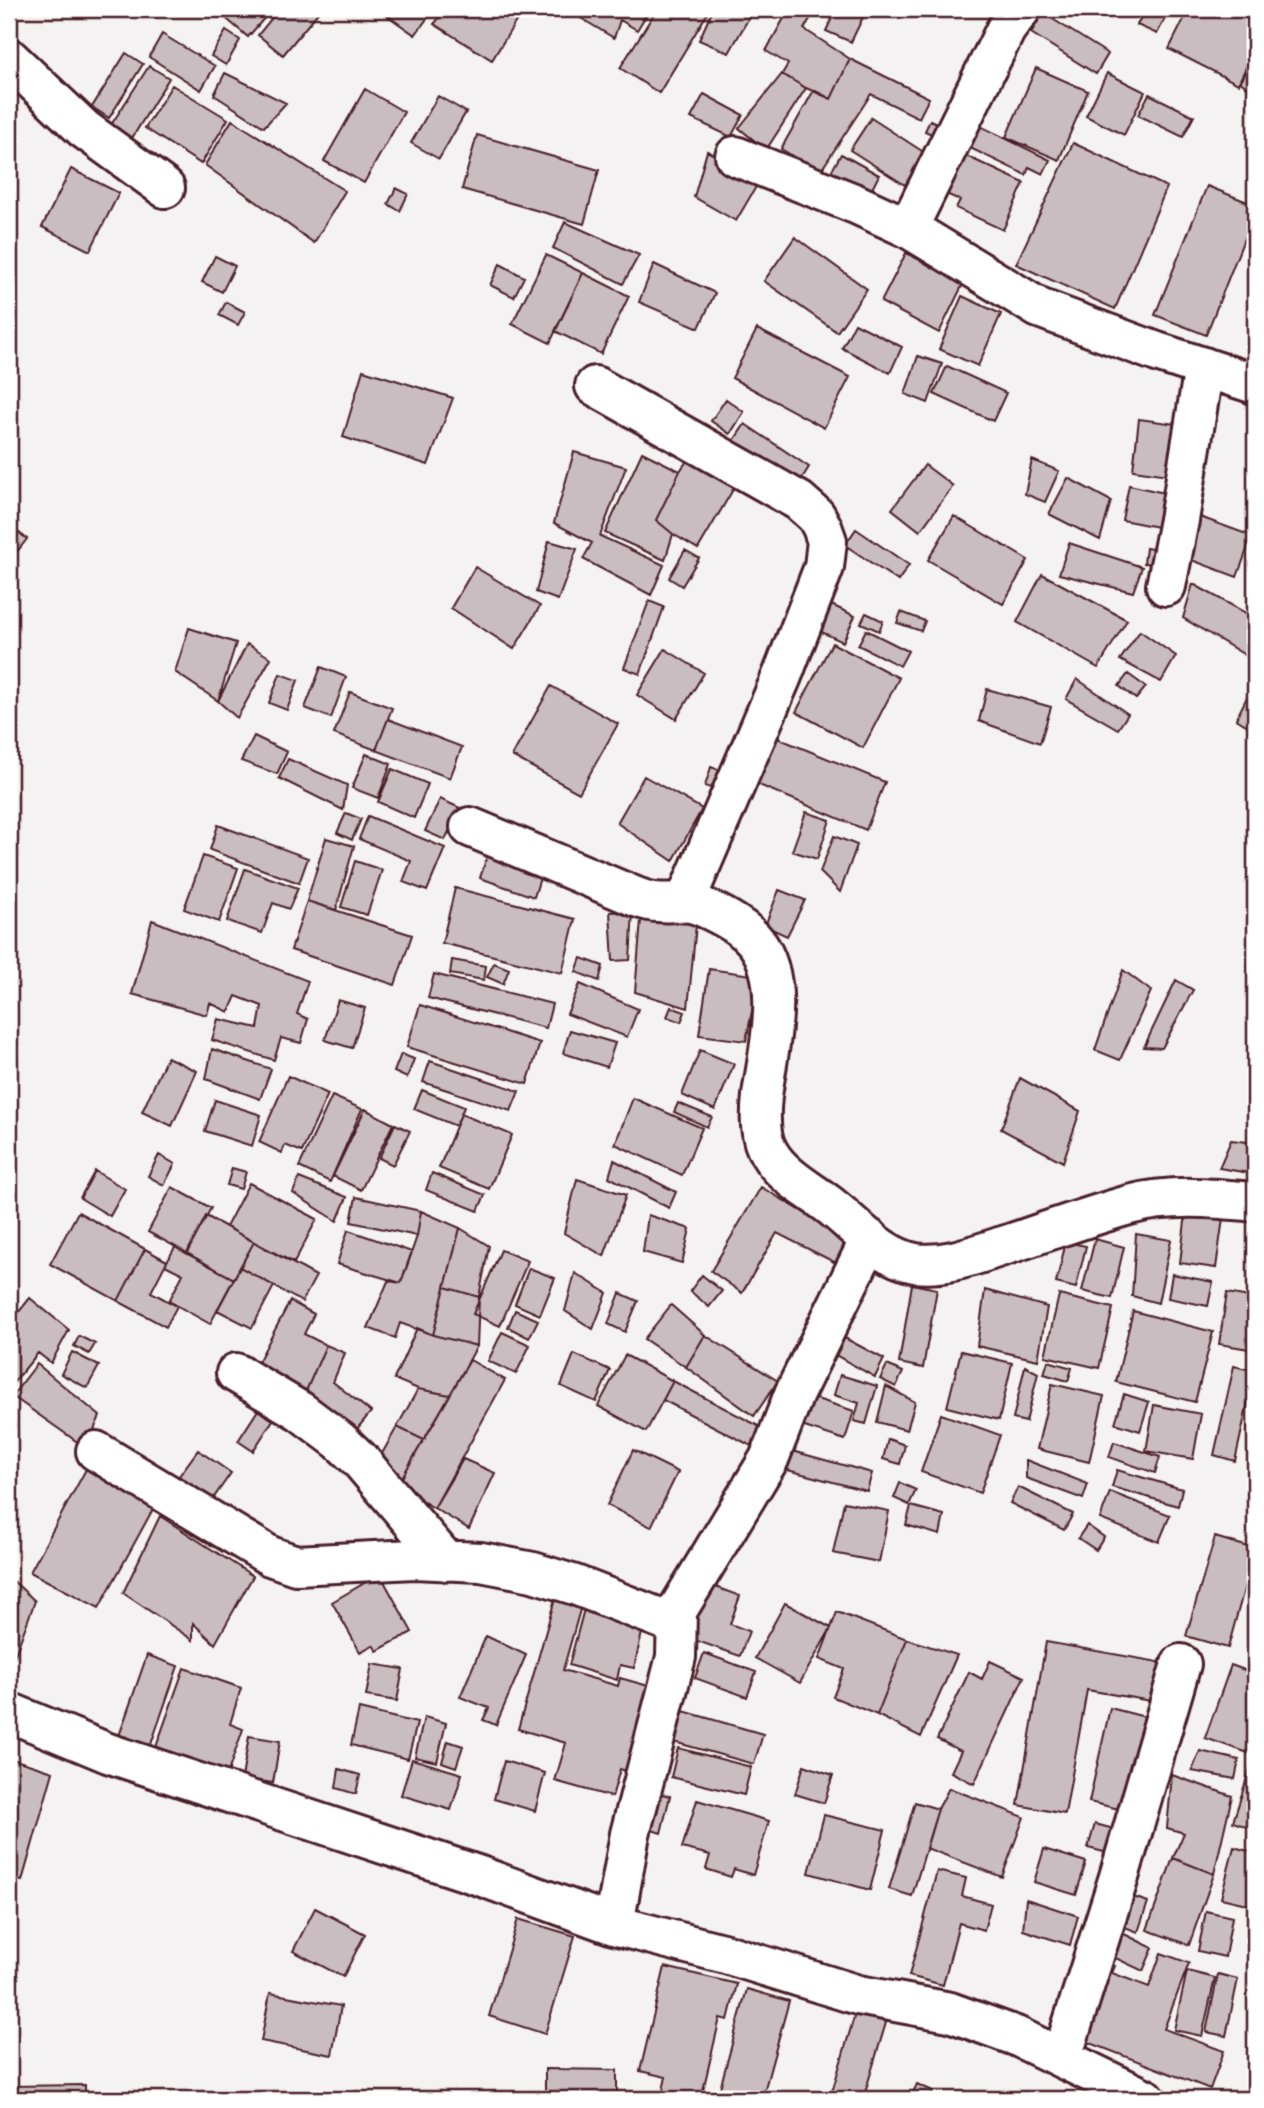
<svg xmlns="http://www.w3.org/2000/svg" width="1264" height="2108" font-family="'Playpen Sans',sans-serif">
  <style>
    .building { fill: #cabdc1; stroke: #4a1f2b; stroke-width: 2 }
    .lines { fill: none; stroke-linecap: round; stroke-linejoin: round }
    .minor-casing { stroke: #4a1f2b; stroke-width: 44 }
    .minor { stroke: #fff; stroke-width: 38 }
  </style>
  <rect width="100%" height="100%" fill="#f4f2f2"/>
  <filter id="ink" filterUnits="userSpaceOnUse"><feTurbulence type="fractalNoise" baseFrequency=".0143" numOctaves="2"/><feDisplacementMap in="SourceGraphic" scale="14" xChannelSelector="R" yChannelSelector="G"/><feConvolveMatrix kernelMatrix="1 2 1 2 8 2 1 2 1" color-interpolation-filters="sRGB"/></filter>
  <g filter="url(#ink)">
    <path class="building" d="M215,9H272L248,37Z
      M279,9H321L283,55L258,35Z
      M378,9H434L415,35Z
      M447,9H522L523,10L492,60L434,24Z
      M577,9H650L637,30L620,20L614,38L574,14Z
      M657,9H710L659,93L620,68Z
      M713,9H742L751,14L729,53L699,40Z
      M789,9H803L813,14L804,29L850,59L831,99L806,88L782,74L788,64L766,51Z
      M836,9H867L851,42L826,31Z
      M1145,9H1170L1157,34L1137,25Z
      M1189,9H1255V49L1238,84L1169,49Z
      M1043,13L1108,54L1096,74L1031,33Z
      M226,31L240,40L226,65L211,56Z
      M162,34L215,66L201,90L149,57Z
      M126,53L143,64L109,118L92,107Z
      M1255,57V92L1240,82Z
      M850,59L929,98L919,118L871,94L820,172L781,149L814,90L831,99Z
      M149,66L169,78L132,138L111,125Z
      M1036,68L1088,91L1059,160L1006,137Z
      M225,73L286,103L264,127L214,95Z
      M1107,73L1145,92L1124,135L1086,116Z
      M782,74L806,88L766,150L739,128Z
      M172,85L228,119L201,164L145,128Z
      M365,89L404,112L364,183L324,161Z
      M704,94L743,115L731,137L691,118Z
      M1149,94L1194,116L1183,137L1138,115Z
      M438,96L466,112L439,159L411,143Z
      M871,118L925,153L905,185L850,150Z
      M232,120L345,191L314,243L205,165Z
      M930,120L947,128L942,139L925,131Z
      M976,124L1050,160L1043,174L1029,167L1026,175L966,146Z
      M477,135L599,170L584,224L462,189Z
      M1073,143L1167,187L1115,309L1016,264Z
      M707,151L760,180L736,221L694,197Z
      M841,154L879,175L869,195L830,174Z
      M964,155L1024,183L1003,230L956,208L960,200L946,194Z
      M71,169L119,193L90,251L42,227Z
      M1207,186L1255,205V211L1206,335L1155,315Z
      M396,188L408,194L400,211L388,204Z
      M565,222L639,255L623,284L553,248Z
      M795,237L867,289L837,332L764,281Z
      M906,253L964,282L939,333L881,302Z
      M546,255L583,273L550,343L512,324Z
      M215,256L235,266L222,292L202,282Z
      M500,264L524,277L514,297L490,285Z
      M654,264L715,293L699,328L639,302Z
      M583,273L629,296L601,354L555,331Z
      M962,296L1001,314L978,366L939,349Z
      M226,302L245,312L238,325L219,315Z
      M855,323L902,347L890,373L842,348Z
      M757,329L850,377L824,428L732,378Z
      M918,356L942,364L928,403L905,394Z
      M947,366L1006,393L993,421L934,394Z
      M363,370L453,398L428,465L343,437Z
      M726,399L744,412L730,434L711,421Z
      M1139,419L1176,424L1169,475L1133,470Z
      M745,424L809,467L796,488L731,445Z
      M574,452L626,467L600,536L664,565L651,595L583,559L592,543L554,523Z
      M642,452L680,471L656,520L673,534L665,560L605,533Z
      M693,452L738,481L698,549L673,534L656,520L680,471Z
      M1032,460L1059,471L1045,502L1025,494Z
      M925,465L953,486L920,531L892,509Z
      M1068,478L1111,501L1100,540L1049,514Z
      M1129,485L1169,494L1163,528L1122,520Z
      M954,516L1028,560L1003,604L928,560Z
      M1200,517L1252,536L1237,577L1186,558Z
      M9,525L27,539L9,562Z
      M856,529L909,565L898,581L845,545Z
      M549,541L577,549L558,600L536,592Z
      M1069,543L1142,567L1133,592L1059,574Z
      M1146,548L1158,550L1156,564L1144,563Z
      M685,550L699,558L682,586L669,578Z
      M475,567L540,606L514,649L451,608Z
      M1042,574L1127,620L1098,668L1017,622Z
      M1193,584L1255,618V661L1183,618Z
      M649,601L664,607L640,674L624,668Z
      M825,602L855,616L843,642L813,628Z
      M901,612L925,621L921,631L897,623Z
      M866,613L883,621L879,631L861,623Z
      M189,628L236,643L218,701L175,672Z
      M866,630L908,651L900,666L858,645Z
      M1140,631L1176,656L1161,682L1120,660Z
      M832,643L899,678L863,748L796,712Z
      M247,644L271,658L237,718L218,701Z
      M665,649L704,673L676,719L637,695Z
      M321,667L346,677L331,718L305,708Z
      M280,674L298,680L287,710L269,703Z
      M1128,674L1146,687L1136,699L1119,686Z
      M1077,679L1128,714L1118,729L1066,699Z
      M1255,681V730L1236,719Z
      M551,686L618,724L579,793L512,756Z
      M987,689L1051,707L1040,743L979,721Z
      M350,692L392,708L376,750L334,734Z
      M388,719L462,747L450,778L376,750Z
      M770,735L885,782L866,830L752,782Z
      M254,736L287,752L277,774L241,761Z
      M366,754L391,764L378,798L352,788Z
      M288,759L347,785L343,810L279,778Z
      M711,767L726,772L720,791L705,786Z
      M392,769L428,784L414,818L378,802Z
      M644,776L702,809L673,861L617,823Z
      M440,799L460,808L445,840L425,831Z
      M806,812L830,820L817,859L792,851Z
      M346,813L361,819L352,840L337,833Z
      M368,816L445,848L427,891L403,882L411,861L359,839Z
      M218,825L308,858L299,883L210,850Z
      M834,836L857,845L840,892L820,872Z
      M326,838L354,846L336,910L307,901Z
      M490,847L544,865L534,897L480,878Z
      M203,856L238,868L219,922L184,909Z
      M355,861L382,870L367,915L341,907Z
      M245,869L298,888L289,909L273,903L262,933L227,921Z
      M455,888L575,919L562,973L442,943Z
      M779,890L805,900L787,936L765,926Z
      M307,901L412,935L395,985L291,950Z
      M642,908L697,914L688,1008L635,992Z
      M633,911L630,960L613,961L610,912Z
      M152,920L308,981L297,1014L308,1019L301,1043L281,1038L274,1060L212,1040L218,1019L258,1028L262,1006L236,996L229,1012L210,1003L207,1015L132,994Z
      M581,958L603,966L599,981L576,972Z
      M452,960L486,966L484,980L450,974Z
      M494,963L509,969L503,984L487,977Z
      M709,969L759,976L746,1041L699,1035Z
      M1123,970L1151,991L1120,1060L1095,1050Z
      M434,974L552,1004L546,1028L428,998Z
      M1176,980L1193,990L1162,1048L1144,1047Z
      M580,984L638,1009L627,1037L567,1014Z
      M338,1000L365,1008L352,1048L325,1040Z
      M420,1005L540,1043L527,1084L407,1047Z
      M671,1007L685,1012L681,1022L667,1017Z
      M570,1030L615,1043L607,1067L563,1053Z
      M212,1049L271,1069L260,1099L206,1079Z
      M700,1050L734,1064L715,1110L682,1095Z
      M401,1054L414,1059L407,1078L394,1072Z
      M167,1057L197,1071L172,1126L142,1112Z
      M430,1061L519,1091L511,1111L423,1082Z
      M288,1076L328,1094L302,1152L285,1145L282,1153L259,1142Z
      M1020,1078L1080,1111L1063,1162L1001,1129Z
      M422,1090L464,1107L456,1126L414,1109Z
      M332,1096L362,1109L330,1182L299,1167Z
      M633,1098L702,1128L682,1175L615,1144Z
      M215,1100L261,1115L252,1146L205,1131Z
      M678,1103L712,1117L707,1127L674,1112Z
      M365,1109L393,1124L361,1190L333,1176Z
      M461,1114L512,1135L489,1189L439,1168Z
      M395,1124L410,1131L393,1165L379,1158Z
      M1231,1140L1255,1143V1174L1219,1168Z
      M159,1155L175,1164L164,1185L148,1176Z
      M614,1160L676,1192L669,1208L609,1177Z
      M232,1168L246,1172L241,1189L227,1185Z
      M95,1171L125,1189L110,1216L80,1198Z
      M432,1173L485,1195L478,1211L426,1190Z
      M299,1178L347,1197L337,1221L293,1193Z
      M577,1179L626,1195L604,1256L564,1233Z
      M249,1183L317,1219L294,1263L226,1227Z
      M172,1187L211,1208L187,1253L148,1232Z
      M761,1187L850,1240L840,1265L777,1233L742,1293L711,1271Z
      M356,1197L421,1211L417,1236L351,1222Z
      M421,1211L460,1228L433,1335L400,1323L395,1338L368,1328L388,1281L401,1283L417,1236Z
      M78,1212L145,1249L118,1301L50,1264Z
      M1186,1213L1223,1218L1216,1268L1180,1263Z
      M648,1215L690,1229L682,1263L643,1252Z
      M206,1216L254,1242L234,1279L187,1253Z
      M1255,1225V1287L1249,1286Z
      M460,1228L489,1246L479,1297L445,1287Z
      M348,1230L412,1252L401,1283L337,1264Z
      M1136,1234L1171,1240L1158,1303L1132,1296Z
      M1095,1239L1124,1247L1112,1298L1082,1291Z
      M254,1242L316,1276L302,1302L240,1267Z
      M1066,1242L1086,1246L1076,1288L1056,1283Z
      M175,1247L234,1279L210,1324L169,1301L183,1274L165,1265Z
      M145,1249L167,1261L151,1292L177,1306L166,1327L118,1301Z
      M501,1250L528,1261L500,1326L473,1314Z
      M240,1267L274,1286L252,1328L217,1310Z
      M529,1268L555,1278L540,1315L515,1304Z
      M575,1273L607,1293L593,1329L565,1311Z
      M1172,1274L1213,1282L1208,1306L1168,1298Z
      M702,1275L722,1291L709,1307L690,1291Z
      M912,1284L937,1289L923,1368L899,1363Z
      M445,1287L479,1297L477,1346L433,1335Z
      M985,1290L1047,1307L1038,1360L977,1346Z
      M620,1293L638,1301L625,1332L608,1324Z
      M1227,1293L1255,1298V1350L1219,1344Z
      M1059,1295L1113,1308L1099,1368L1045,1356Z
      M30,1298L69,1330L51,1363L38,1353L9,1388V1324Z
      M290,1301L314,1314L304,1334L326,1345L306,1391L257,1364Z
      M671,1305L705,1335L686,1367L644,1339Z
      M515,1310L538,1320L529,1338L508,1327Z
      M1133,1311L1213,1332L1195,1402L1116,1382Z
      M417,1328L433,1335L477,1346L450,1395L418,1389L394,1379Z
      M502,1332L530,1345L516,1374L488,1361Z
      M705,1335L778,1381L754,1416L686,1367Z
      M79,1336L95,1344L89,1354L74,1346Z
      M841,1336L884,1359L875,1377L832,1353Z
      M326,1345L345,1353L333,1382L371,1412L356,1430L306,1391Z
      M961,1351L1012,1363L999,1420L947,1407Z
      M72,1352L99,1366L87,1388L61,1374Z
      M574,1354L610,1370L596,1402L561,1386Z
      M625,1355L673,1381L646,1432L598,1406Z
      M470,1360L505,1380L434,1508L397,1486Z
      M1048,1361L1072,1368L1068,1381L1044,1374Z
      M37,1364L100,1416L86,1448L12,1396Z
      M887,1365L903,1372L896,1387L880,1379Z
      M1025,1366L1038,1373L1026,1422L1013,1419Z
      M1234,1366L1255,1371L1235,1461L1214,1455Z
      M840,1375L877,1386L866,1424L854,1421L859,1403L834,1395Z
      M673,1381L760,1427L774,1400L763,1452L663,1400Z
      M1052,1384L1104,1396L1089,1462L1037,1449Z
      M886,1386L915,1402L907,1430L877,1422Z
      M418,1389L450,1395L424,1440L397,1427Z
      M798,1393L854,1411L845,1440L789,1422Z
      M1124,1394L1149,1402L1140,1431L1115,1423Z
      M1154,1405L1201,1414L1193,1459L1146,1451Z
      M258,1410L273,1420L253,1451L238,1441Z
      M941,1414L1000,1435L980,1493L921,1472Z
      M397,1427L424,1440L397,1486L375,1466Z
      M888,1439L905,1445L900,1464L883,1459Z
      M1114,1442L1160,1457L1155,1473L1109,1457Z
      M785,1449L872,1473L867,1491L780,1468Z
      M1255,1449V1475L1248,1473Z
      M198,1450L231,1473L212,1500L179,1476Z
      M633,1450L678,1472L651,1527L607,1505Z
      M463,1459L495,1473L469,1529L434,1508Z
      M91,1460L159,1498L99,1608L30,1572Z
      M1026,1460L1088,1484L1083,1499L1026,1478Z
      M1117,1470L1182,1489L1178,1506L1112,1487Z
      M900,1483L916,1490L909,1505L894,1498Z
      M1018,1487L1073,1514L1064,1530L1010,1503Z
      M1110,1492L1170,1515L1159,1542L1100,1519Z
      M844,1502L889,1511L879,1562L833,1553Z
      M911,1506L944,1515L940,1535L906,1525Z
      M160,1516L253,1576L215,1644L193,1623V1640L123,1593Z
      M1087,1525L1104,1537L1096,1550L1078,1538Z
      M1215,1537L1255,1549L1228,1648L1186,1636Z
      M380,1574L412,1632L377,1651L373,1645L360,1652L332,1602Z
      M9,1577L35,1601L9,1671Z
      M702,1582L740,1596L730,1624L749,1631L740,1656L683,1636Z
      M555,1599L581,1606L563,1670L618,1686L620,1678L652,1687L629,1772L620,1769L612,1797L555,1781L566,1743L518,1729Z
      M785,1603L831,1628L800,1683L755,1658Z
      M584,1609L643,1628L634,1668L620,1665L617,1680L569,1665Z
      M837,1612L907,1639L877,1715L833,1697L844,1669L819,1659Z
      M486,1636L526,1655L496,1725L483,1720L489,1708L460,1697Z
      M907,1639L957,1655L921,1737L877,1715Z
      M1046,1642L1164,1663L1157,1702L1087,1690L1065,1814L1018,1805Z
      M704,1653L756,1672L747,1697L695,1678Z
      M147,1655L178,1666L149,1750L118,1739Z
      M990,1661L1024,1677L974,1784L951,1772L961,1751L937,1739L969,1672L982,1679Z
      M372,1664L403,1669L397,1701L366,1696Z
      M1231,1665L1255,1674L1254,1755L1205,1738Z
      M184,1668L241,1688L230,1724L243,1729L227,1775L155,1750Z
      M1110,1708L1149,1718L1128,1811L1089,1802Z
      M359,1709L417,1723L408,1759L351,1745Z
      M683,1711L763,1734L754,1764L674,1742Z
      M424,1717L446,1723L437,1762L415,1757Z
      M249,1736L280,1741L273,1783L242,1778Z
      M448,1741L463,1746L456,1767L442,1762Z
      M678,1748L751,1767L744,1795L671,1777Z
      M1200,1751L1239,1760L1235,1779L1192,1771Z
      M9,1758L53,1772L22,1881L9,1878Z
      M412,1759L462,1774L451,1810L401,1795Z
      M504,1761L545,1773L535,1811L494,1799Z
      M1252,1762L1255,1763V1822L1253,1829L1233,1822Z
      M804,1765L833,1775L824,1803L795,1794Z
      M339,1769L360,1775L356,1794L336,1788Z
      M1172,1775L1232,1796L1214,1874L1173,1858L1184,1833L1167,1828Z
      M949,1788L1024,1817L1002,1877L926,1848L938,1809Z
      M655,1792L670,1796L661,1833L646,1828Z
      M697,1800L769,1821L753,1875L734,1869L731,1877L706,1869L710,1855L682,1848Z
      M915,1802L938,1809L912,1896L889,1889Z
      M824,1815L885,1830L870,1890L809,1873Z
      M1095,1824L1114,1829L1108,1853L1088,1848Z
      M1234,1847L1255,1853V1906L1221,1898Z
      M1044,1849L1086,1862L1076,1895L1034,1882Z
      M1173,1858L1214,1874L1189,1945L1147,1930Z
      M937,1871L966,1878L962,1896L991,1904L984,1930L959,1923L943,1985L909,1976Z
      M1124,1894L1148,1902L1138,1932L1114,1923Z
      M1026,1899L1078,1916L1070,1945L1023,1930Z
      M315,1908L365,1934L343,1977L293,1951Z
      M1206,1911L1232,1917L1225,1957L1198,1951Z
      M518,1919L575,1936L545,2034L489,2016Z
      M1118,1931L1153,1948L1143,1971L1107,1954Z
      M1161,1953L1189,1963L1164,2029L1224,2051L1210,2089L1080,2039L1108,1963L1115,1966L1112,1973L1149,1987Z
      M665,1967L737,1984L728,2020L720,2018L701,2099H661L666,2077L640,2071Z
      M1187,1971L1215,1978L1202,2036L1174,2030Z
      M1218,1974L1238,1979L1226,2036L1206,2032Z
      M747,1989L789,2001L762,2099H717Z
      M270,1993L341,2006L332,2055L261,2041Z
      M857,2007L888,2016L863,2099H855L832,2092Z
      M545,2069L617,2070V2097L545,2095Z
      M917,2084L933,2091L930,2099H910Z
      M85,2085V2099H9V2086Z"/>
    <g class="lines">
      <g class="minor-casing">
        <path id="minor" d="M9,58L84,129L165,188
          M735,156L856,204L908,228L1039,308L1157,352L1255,384
          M908,228L1006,29L1021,9
          M595,386L799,501L816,516L822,527L827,541L824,567L782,676L685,902
          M1166,586L1179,520L1204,367
          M470,827L636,897C642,899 650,902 656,902C673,904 688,899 703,907C721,915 744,927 756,942C787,982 768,1050 762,1096C760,1115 759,1137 769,1153C783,1177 812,1191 833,1208C858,1228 882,1257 915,1263C946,1267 974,1255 1003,1246C1045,1232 1086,1217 1129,1205C1170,1194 1213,1198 1255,1202
          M236,1373L300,1411L340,1441L359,1459L446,1561
          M96,1451L270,1556L296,1565L414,1559L481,1562L533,1572L575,1585L675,1624
          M9,1712L108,1753L480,1876L614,1925L726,1954L858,1995L950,2012L1016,2036L1146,2099
          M614,1925L630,1834L676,1657L677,1611L769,1459L794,1394L870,1239
          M1062,2057L1119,1877L1181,1664"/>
      </g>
      <use href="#minor" class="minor"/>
    </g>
  </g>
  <rect width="1264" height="2108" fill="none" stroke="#fff" stroke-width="35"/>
  <rect x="18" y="18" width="1229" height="2073" fill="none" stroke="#4a1f2b" stroke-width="2.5" filter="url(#ink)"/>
</svg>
